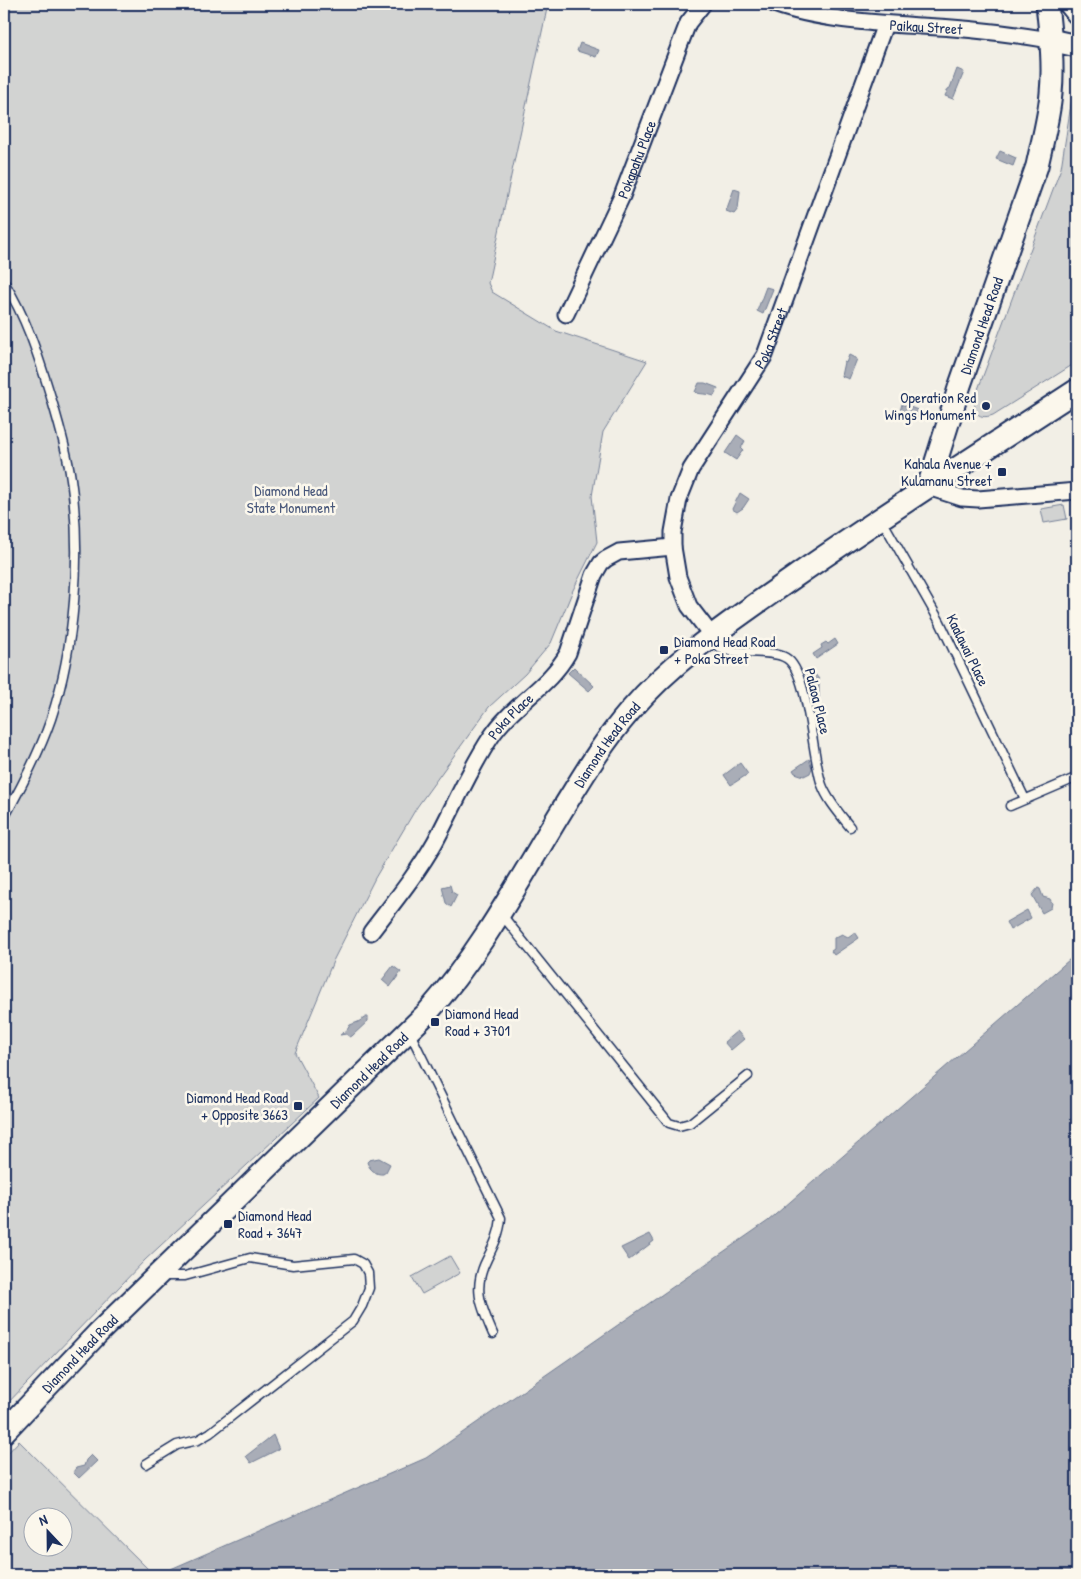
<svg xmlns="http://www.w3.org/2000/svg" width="1081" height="1579" font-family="'Patrick Hand',sans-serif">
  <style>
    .green { fill: #d2d3d2; stroke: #768198; fill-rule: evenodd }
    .water { fill: #a9adb7; stroke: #707b93 }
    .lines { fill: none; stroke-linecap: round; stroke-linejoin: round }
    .lane-casing { stroke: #1b2f5e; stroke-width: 11 }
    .street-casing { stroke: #1b2f5e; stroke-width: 19 }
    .secondary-casing { stroke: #1b2f5e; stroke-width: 25 }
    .lane { stroke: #fbf7ec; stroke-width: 8 }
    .street { stroke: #fbf7ec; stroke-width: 15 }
    .secondary { stroke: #fbf7ec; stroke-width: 21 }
    .poi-dot { fill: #1b2f5e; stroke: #fbf7ec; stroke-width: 2 }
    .labels { text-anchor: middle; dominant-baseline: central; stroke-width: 5; stroke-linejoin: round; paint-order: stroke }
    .street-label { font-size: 15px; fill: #1b2f5e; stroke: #fbf7ec }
    .poi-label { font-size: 15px; fill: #1b2f5e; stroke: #fbf7ec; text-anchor: end }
    .park-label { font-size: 15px; fill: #49587b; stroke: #fbf7ec }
  </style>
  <rect width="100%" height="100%" fill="#f2efe6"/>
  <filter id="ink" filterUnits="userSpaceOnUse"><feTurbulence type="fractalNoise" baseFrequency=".02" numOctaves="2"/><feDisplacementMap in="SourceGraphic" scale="10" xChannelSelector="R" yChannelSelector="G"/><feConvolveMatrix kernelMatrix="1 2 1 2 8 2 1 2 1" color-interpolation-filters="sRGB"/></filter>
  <g filter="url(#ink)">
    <path class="green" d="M4,4H548L488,283L492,292L556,331L647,361L603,432L592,496L597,542L573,590L551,643L525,674L489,707L417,807L375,878L334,959L295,1053L319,1098L145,1260L4,1407Z
      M1077,81V362L993,415C985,418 979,417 975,411L974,400L1061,168L1074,85Z
      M1064,505L1067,519L1044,523L1041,509Z
      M450,1256L460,1273L422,1294L412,1277Z
      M19,1441L154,1575H4V1457ZM62,1516V1546H32V1516Z"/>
    <path class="water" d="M580,43L599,50L596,57L577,51Z
      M957,69L964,72L953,99L945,96L948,89L950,88Z
      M1000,151L1016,158L1013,166L996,159Z
      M734,189L740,191L738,209L734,214L726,211Z
      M766,287L773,289L763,314L757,311Z
      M849,355L857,359L849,379L841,376L844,362L846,363Z
      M699,383H705L718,388L714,396C707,393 700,395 695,392Z
      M902,404L923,412L921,419L900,411Z
      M737,435L745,441L741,448L743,450L736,460L725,453Z
      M740,493L749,499L743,508L737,512L732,509Z
      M835,639L838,644L816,659L813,654L822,648L821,645L826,642L828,644Z
      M574,667L594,686L589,691L568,673Z
      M813,672L819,679V699L816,701L807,675Z
      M809,759L812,768L810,773L804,776L795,773L793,770Z
      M740,763L748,774L731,785L724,775Z
      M450,885L452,892L457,895L451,907L446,903L442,887Z
      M1038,888L1040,889L1043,897L1050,899L1052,903L1051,908L1042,913L1032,895Z
      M1027,910L1031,918L1010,930L1006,922Z
      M855,932L859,938L834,955L831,951L834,949V938L842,934L848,937Z
      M1077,953V1575H157L426,1458L768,1221Z
      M393,966L401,972L390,987L382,980Z
      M366,1017H368V1021L352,1036L350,1037L346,1034L340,1035L347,1030L350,1025L358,1022Z
      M737,1031L744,1039L731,1050L724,1042Z
      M379,1158L390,1164L386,1172L383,1174C376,1175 369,1169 367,1162L369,1160Z
      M650,1234L654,1241L629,1260L621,1248Z
      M273,1435L279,1449L251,1463L246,1456Z
      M91,1455L97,1461L79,1478L73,1472L76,1468L84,1466L86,1460Z"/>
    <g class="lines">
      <g class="lane-casing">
        <path id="lane" d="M4,282C26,317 38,355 50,394C58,421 67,450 71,479C82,554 75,647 51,719C39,754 22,786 4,818
          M882,520L940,622L1025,799
          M713,638L719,647L725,650C742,654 773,650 786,658C809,671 812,759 822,785C828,801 840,814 850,827
          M1010,806L1073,779
          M502,915L669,1123L679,1126L690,1123L748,1076
          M410,1033L501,1218C500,1233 494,1245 487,1259C472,1288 481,1306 493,1334
          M146,1464L177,1445L198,1440L210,1433L353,1321L362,1306L369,1288L368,1273L363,1264L354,1259L293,1265L250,1258L185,1276H162"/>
      </g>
      <g class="street-casing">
        <g id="street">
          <path id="s1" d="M774,4C818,20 874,23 921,26C964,28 1008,33 1050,40"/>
          <path id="s2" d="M566,314L622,196L688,23L703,4"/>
          <path d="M928,487L962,498L978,499L1077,491"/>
          <path id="s3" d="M712,636L689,606L678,577L673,547V532L679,499L691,469L765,355L885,24"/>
          <path id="s4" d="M371,932C393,903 417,874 435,842C454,807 469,770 491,737C512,705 549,687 568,653L594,575L601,563L606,559L619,552L673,547"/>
        </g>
      </g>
      <g class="secondary-casing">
        <g id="secondary">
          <path d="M1070,4L1077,13"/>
          <path d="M1050,40L1077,46"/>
          <path id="s5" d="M928,487L960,385L1037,166C1042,142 1049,118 1051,93C1054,63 1050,33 1047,4"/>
          <path id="s6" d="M4,1432L98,1333L427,1013C481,952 520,879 562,810C583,776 603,742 630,711C676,657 736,618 793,578C886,513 982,452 1077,390"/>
        </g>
      </g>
      <use href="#lane" class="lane"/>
      <use href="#street" class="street"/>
      <use href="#secondary" class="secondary"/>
    </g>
  </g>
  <g class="poi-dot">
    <circle cx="986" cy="406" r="5"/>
    <rect x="997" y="467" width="10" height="10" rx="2.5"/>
    <rect x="659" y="645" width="10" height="10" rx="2.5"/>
    <rect x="430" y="1017" width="10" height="10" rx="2.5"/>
    <rect x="293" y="1101" width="10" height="10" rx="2.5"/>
    <rect x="223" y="1219" width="10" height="10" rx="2.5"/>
  </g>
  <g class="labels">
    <g class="street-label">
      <text stroke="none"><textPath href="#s1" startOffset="154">Paikau Street</textPath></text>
      <text stroke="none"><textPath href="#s2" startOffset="170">Pokapahu Place</textPath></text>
      <text stroke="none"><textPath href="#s5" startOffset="170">Diamond Head Road</textPath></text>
      <text stroke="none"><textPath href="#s3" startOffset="334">Poka Street</textPath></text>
      <text transform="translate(968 650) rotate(64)">Kaalawai Place</text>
      <text transform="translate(818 701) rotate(76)">Palaoa Place</text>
      <text stroke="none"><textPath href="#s4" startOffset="258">Poka Place</textPath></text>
      <text stroke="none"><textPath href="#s6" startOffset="919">Diamond Head Road</textPath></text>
      <text stroke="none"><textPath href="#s6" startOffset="514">Diamond Head Road</textPath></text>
      <text stroke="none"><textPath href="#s6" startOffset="109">Diamond Head Road</textPath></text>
    </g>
    <g class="poi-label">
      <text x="976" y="397">Operation Red<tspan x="976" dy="17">Wings Monument</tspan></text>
      <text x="992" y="463">Kahala Avenue +<tspan x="992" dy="17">Kulamanu Street</tspan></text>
      <text x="674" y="641" text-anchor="start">Diamond Head Road<tspan x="674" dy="17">+ Poka Street</tspan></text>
      <text x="445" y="1013" text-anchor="start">Diamond Head<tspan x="445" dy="17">Road + 3701</tspan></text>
      <text x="288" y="1097">Diamond Head Road<tspan x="288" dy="17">+ Opposite 3663</tspan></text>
      <text x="238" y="1215" text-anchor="start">Diamond Head<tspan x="238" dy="17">Road + 3647</tspan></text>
    </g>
    <g class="park-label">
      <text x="291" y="490">Diamond Head<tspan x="291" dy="17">State Monument</tspan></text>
    </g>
  </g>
  <rect width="1081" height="1579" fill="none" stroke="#fbf7ec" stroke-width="20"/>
  <rect x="10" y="10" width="1061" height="1559" fill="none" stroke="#1b2f5e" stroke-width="2" filter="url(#ink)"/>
  <g transform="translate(48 1532) rotate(338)"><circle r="24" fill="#fbf7ec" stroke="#a1a7b3"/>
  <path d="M0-4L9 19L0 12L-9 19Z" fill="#1b2f5e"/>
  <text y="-8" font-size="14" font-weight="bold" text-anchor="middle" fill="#1b2f5e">N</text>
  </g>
</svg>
